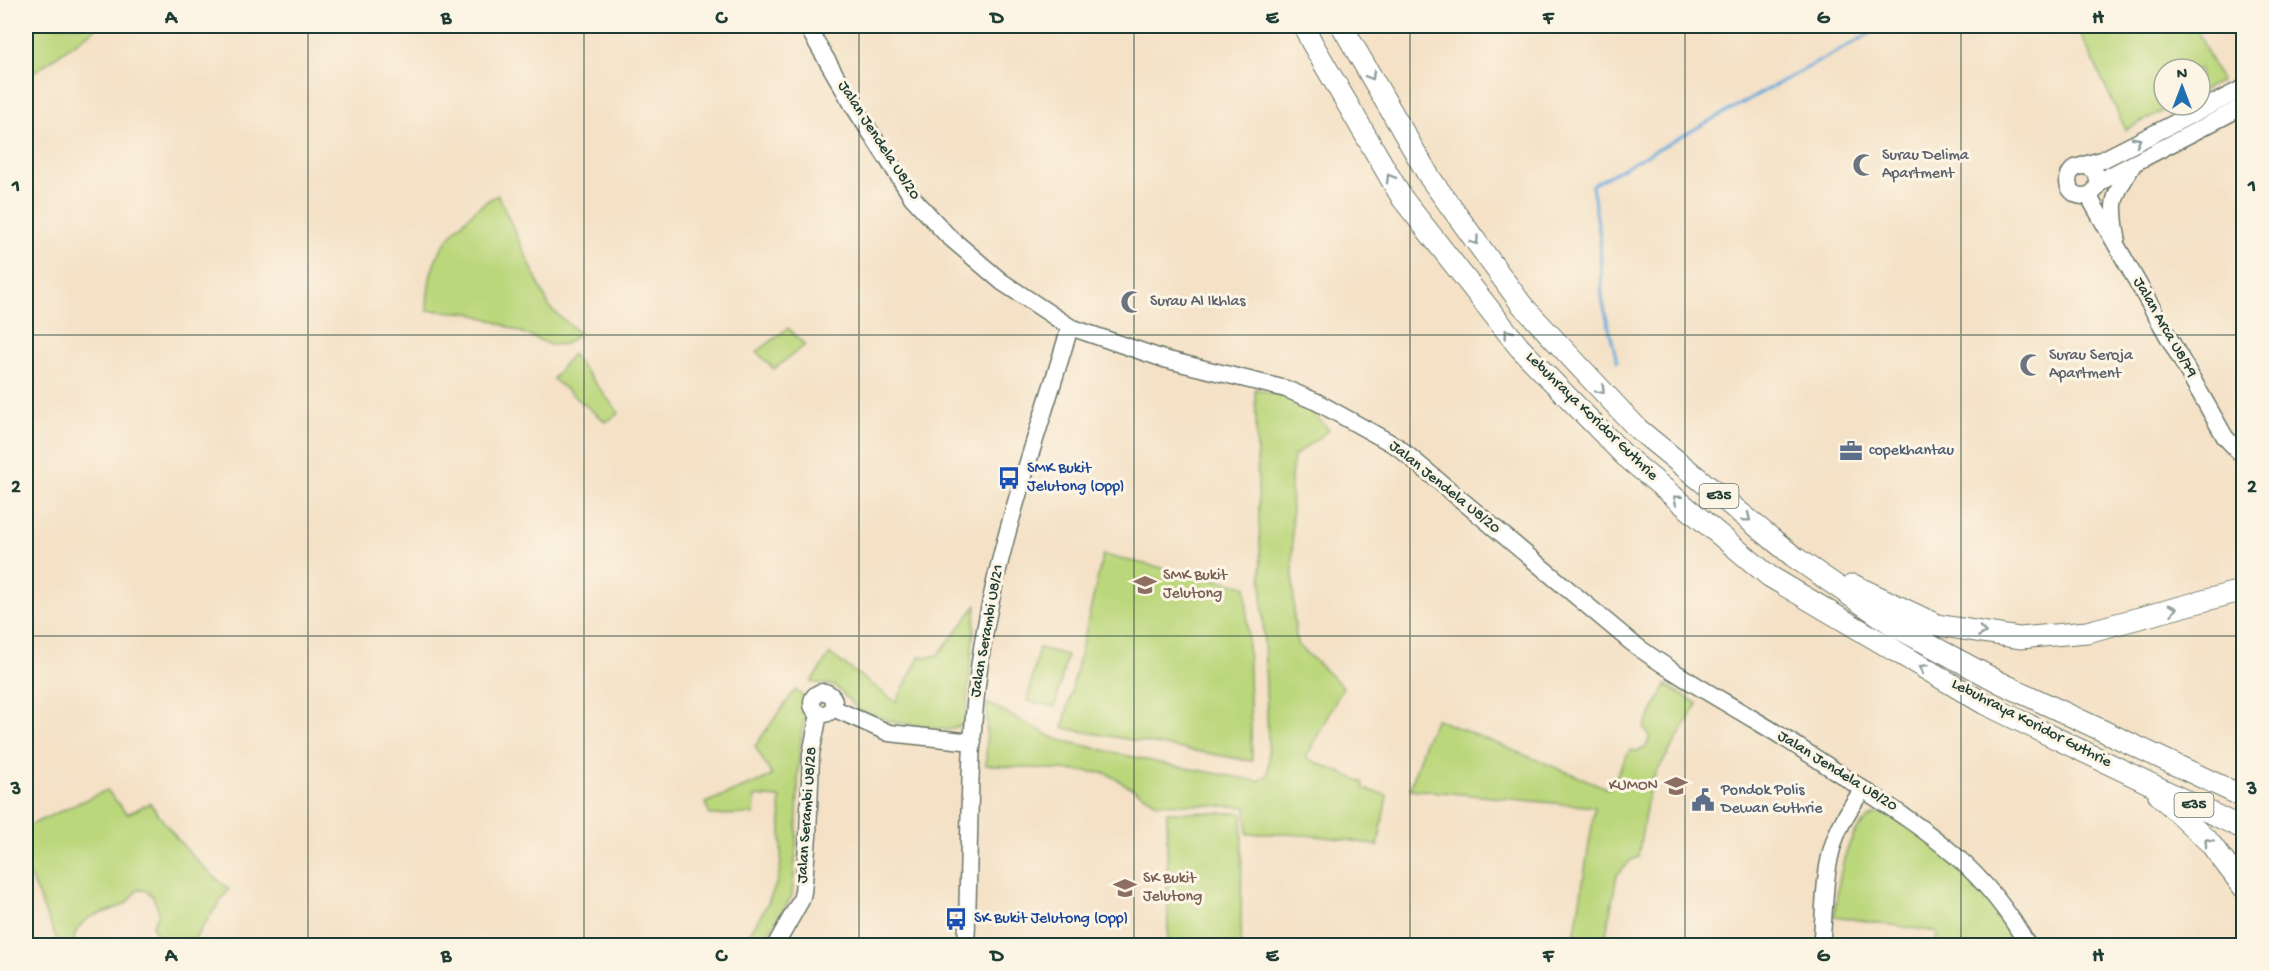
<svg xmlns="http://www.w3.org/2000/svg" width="2269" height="971" font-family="'Gochi Hand',sans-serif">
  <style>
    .green { fill: #bbd77c; stroke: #6d8a58; stroke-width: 1.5 }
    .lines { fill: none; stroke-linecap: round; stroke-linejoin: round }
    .stream { stroke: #68aadc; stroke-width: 3 }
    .secondary-casing { stroke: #6a7667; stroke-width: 19 }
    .highway-casing { stroke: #6a7667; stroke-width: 23 }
    .secondary { stroke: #fff; stroke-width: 16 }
    .highway { stroke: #fff; stroke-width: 21 }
    .oneway { stroke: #8f9e9a }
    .grid { fill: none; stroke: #1f3d34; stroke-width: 1.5; stroke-opacity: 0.55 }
    .labels { text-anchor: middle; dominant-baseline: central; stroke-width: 6; stroke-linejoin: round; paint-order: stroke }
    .shield { fill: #fcf5e5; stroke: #617469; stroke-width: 1.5 }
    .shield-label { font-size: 15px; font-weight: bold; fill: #1f3d34 }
    .street-label { font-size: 16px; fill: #1f3d34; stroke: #fcf5e5 }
    .worship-label { font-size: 16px; fill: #5b616d; stroke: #fcf5e5; text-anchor: start }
    .service-label { font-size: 16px; fill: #4e5e75; stroke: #fcf5e5; text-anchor: start }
    .transit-label { font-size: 16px; fill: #164399; stroke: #fcf5e5; text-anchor: start }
    .education-label { font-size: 16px; fill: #785e54; stroke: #fcf5e5; text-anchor: start }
    .neatline { fill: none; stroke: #1f3d34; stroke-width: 2 }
    .grid-label { font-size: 20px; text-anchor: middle; font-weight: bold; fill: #1f3d34 }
  </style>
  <rect width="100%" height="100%" fill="#fcf5e5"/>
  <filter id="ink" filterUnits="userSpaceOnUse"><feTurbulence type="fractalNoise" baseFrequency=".0167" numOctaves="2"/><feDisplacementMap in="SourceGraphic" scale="12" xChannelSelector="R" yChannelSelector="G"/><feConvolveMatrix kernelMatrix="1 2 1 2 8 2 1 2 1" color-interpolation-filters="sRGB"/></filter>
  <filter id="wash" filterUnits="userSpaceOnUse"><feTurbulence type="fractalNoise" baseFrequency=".008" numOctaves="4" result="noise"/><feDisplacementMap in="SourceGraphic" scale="24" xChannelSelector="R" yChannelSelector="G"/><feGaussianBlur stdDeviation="1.35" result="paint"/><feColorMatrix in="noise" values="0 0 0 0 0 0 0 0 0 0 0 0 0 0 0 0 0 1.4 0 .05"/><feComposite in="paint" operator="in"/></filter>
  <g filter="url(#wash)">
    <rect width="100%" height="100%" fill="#f4e1c6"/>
    <path class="green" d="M26,26H93L95,29L26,78Z
      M2077,26H2195L2221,81L2200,92V69H2164V105H2174L2126,130Z
      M498,195L550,308L579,333L566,344L551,345L494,321L470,313L427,310C428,268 437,246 468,217C477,208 486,200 498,195Z
      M788,328L805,345L774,369L757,352Z
      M572,354L619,413L606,422L553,379Z
      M1255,389L1289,397L1306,406L1329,430L1294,456L1291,477L1294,619L1297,644L1343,687L1306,758L1363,782L1364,789L1387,795L1378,846C1335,836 1291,833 1247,834L1246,807L1157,803L1106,773L986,765L987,703L1056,739L1164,764L1258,781L1267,776L1269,761L1259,520Z
      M1103,555L1246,586L1252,761L1063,728Z
      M976,606L965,724L948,730L893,722L860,711L835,686L811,682L830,654L896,702L920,656L929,657L938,655Z
      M1039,648L1067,655L1055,707L1027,701Z
      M1666,685L1698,704L1650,783L1638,857L1631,860L1617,875L1604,945H1573L1595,807L1410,789L1425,741L1436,719L1609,789L1630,750L1636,751L1645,748C1650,740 1651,736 1644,728Z
      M795,690L803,696L807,705V711L802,730L799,755L796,850L792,896L761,945H742C756,924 773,899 779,874C784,854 780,819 780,798L755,796L754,814L710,815L705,803L772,776L755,746Z
      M107,790L127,814L150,803C175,838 195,862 229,889L190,945H163L152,926L159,913C155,900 153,891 139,889C133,893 132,900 126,903C104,917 78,911 73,943L59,945L26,867V827Z
      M1167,812L1242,813L1241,945H1168Z
      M1876,814H1886L1905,821L1989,895L2021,945H1936L1937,932L1834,916C1839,883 1842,830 1876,814Z"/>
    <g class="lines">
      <path class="stream" d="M1617,361L1602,299L1600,237L1592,185L1884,26"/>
    </g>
  </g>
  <g filter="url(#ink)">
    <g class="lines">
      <g class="secondary-casing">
        <path id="secondary" d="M807,26L854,107L912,197L947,235L1002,282L1070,327L1164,359L1286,389L1317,402L1398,447L1631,642C1671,672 1715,696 1758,722C1792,742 1825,764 1858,786C1929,832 1986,869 2028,946
          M2084,165L2102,160L2244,88
          M2068 181a15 15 0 1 1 30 0a15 15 0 1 1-30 0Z
          M2099,184L2111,175L2244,106
          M2088,195L2225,437L2244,457
          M2117,237C2110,197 2114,197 2134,163
          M812 703a11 11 0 1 1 22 0a11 11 0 1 1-22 0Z
          M833,708L889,733L973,742
          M775,946L801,900L803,892L808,836L811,754L819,714
          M966,946C971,845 966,741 983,642C1001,534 1039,431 1070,327
          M1821,946C1825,912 1823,875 1834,842C1840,823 1851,806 1863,789"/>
      </g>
      <g class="highway-casing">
        <path id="highway" d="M1304,26L1312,43L1402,198L1519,347L1625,456L1769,576L1985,704L2244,829
          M1342,26L1430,178L1522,305L1638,429L1793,556L1896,627L2001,683L2244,797
          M1853,585L1937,625L2020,638L2087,632L2244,590
          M2159,795L2210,843L2244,888"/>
      </g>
      <use href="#secondary" class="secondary"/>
      <use href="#highway" class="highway"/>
    </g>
    <defs><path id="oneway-chevron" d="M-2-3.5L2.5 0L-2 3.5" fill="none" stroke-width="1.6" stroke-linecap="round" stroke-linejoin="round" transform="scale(1.5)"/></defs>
    <g class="oneway">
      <use href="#oneway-chevron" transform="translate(1371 76) rotate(60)"/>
      <use href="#oneway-chevron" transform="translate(2137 141) rotate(-28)"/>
      <use href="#oneway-chevron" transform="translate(1390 178) rotate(-120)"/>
      <use href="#oneway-chevron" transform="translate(1475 241) rotate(54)"/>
      <use href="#oneway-chevron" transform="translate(1508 333) rotate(-128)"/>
      <use href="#oneway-chevron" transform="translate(1601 390) rotate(47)"/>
      <use href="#oneway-chevron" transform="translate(1677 499) rotate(-140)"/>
      <use href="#oneway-chevron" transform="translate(1747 518) rotate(39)"/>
      <use href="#oneway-chevron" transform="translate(2173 609) rotate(-15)"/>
      <use href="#oneway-chevron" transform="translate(1982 632) rotate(9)"/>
      <use href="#oneway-chevron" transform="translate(1923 668) rotate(-149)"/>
      <use href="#oneway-chevron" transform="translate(2208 842) rotate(-133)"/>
    </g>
  </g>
  <path class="grid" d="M308,26V946M584,26V946M859,26V946M1134,26V946M1410,26V946M1685,26V946M1961,26V946M26,335H2244M26,636H2244"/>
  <defs>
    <g id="mosque-bare" transform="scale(1.8)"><path d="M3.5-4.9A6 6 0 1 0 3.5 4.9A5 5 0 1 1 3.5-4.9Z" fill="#6b7280" stroke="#fcf5e5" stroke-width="2.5" paint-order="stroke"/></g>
    <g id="office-bare" transform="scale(1.8)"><path d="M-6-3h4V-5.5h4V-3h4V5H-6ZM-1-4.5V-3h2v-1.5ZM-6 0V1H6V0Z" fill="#5c6f8a" stroke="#fcf5e5" stroke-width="2.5" paint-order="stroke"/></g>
    <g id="bus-bare" transform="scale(1.8)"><path d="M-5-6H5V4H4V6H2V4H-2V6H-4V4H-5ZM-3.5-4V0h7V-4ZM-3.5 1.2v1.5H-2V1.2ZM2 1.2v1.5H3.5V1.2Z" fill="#1a4fb4" stroke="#fcf5e5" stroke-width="2.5" paint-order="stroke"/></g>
    <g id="school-bare" transform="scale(1.8)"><path d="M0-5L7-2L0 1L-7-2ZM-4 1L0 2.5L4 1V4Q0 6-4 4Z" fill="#8d6e63" stroke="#fcf5e5" stroke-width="2.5" paint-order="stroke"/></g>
    <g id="civic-bare" transform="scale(1.8)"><path d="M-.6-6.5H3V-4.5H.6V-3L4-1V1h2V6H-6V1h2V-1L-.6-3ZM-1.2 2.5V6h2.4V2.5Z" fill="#5c6f8a" stroke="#fcf5e5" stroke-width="2.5" paint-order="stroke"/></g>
  </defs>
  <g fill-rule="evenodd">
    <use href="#mosque-bare" x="1864" y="165"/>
    <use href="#mosque-bare" x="1132" y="302"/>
    <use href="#mosque-bare" x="2031" y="365"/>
    <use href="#office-bare" x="1851" y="451"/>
    <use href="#bus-bare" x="1009" y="478"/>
    <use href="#school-bare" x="1145" y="585"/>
    <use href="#school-bare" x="1676" y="786"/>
    <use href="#civic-bare" x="1703" y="800"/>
    <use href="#school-bare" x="1125" y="888"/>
    <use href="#bus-bare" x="956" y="919"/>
  </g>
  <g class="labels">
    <g class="shield">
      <rect x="1699.5" y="484" width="39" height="24" rx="4.5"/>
      <rect x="2174.5" y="793" width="39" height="24" rx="4.5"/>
    </g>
    <g class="shield-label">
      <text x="1719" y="496">E35</text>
      <text x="2194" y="805">E35</text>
    </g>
    <g class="street-label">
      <text transform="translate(878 141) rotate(57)">Jalan Jendela U8/20</text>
      <text transform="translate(2164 328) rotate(60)">Jalan Arca U8/79</text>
      <text transform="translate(1591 417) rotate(44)">Lebuhraya Koridor Guthrie</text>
      <text transform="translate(1444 488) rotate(39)">Jalan Jendela U8/20</text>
      <text transform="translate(988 631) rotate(-80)">Jalan Serambi U8/21</text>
      <text transform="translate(2031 724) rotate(27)">Lebuhraya Koridor Guthrie</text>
      <text transform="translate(1837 772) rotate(32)">Jalan Jendela U8/20</text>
      <text transform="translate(808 815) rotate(-86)">Jalan Serambi U8/28</text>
    </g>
    <g class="worship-label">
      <text x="1882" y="156">Surau Delima<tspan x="1882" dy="18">Apartment</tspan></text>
      <text x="1150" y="302">Surau Al Ikhlas</text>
      <text x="2049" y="356">Surau Seroja<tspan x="2049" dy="18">Apartment</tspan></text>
    </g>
    <g class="service-label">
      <text x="1869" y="451">copekhantau</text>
      <text x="1721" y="791">Pondok Polis<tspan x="1721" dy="18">Dewan Guthrie</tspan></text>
    </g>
    <g class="transit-label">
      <text x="1027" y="469">SMK Bukit<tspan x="1027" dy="18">Jelutong (Opp)</tspan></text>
      <text x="974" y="919">SK Bukit Jelutong (Opp)</text>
    </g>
    <g class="education-label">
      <text x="1163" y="576">SMK Bukit<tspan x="1163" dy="18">Jelutong</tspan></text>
      <text x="1658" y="786" text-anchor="end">KUMON</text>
      <text x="1143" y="879">SK Bukit<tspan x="1143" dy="18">Jelutong</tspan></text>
    </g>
  </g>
  <rect width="2269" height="971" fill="none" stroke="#fcf5e5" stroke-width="66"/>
  <g transform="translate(2182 87)"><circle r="28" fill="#fcf5e5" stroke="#a4ab9e" stroke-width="1.5"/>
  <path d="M0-4.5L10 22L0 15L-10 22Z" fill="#1f6fb2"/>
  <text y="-9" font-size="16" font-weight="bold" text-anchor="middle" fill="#1f3d34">N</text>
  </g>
  <rect x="33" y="33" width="2203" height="905" class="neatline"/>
  <g class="grid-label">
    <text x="171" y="23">A</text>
    <text x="446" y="23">B</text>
    <text x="721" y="23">C</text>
    <text x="997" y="23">D</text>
    <text x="1272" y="23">E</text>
    <text x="1548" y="23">F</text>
    <text x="1823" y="23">G</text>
    <text x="2098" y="23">H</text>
    <text x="16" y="191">1</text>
    <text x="2252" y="191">1</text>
    <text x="16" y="492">2</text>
    <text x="2252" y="492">2</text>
    <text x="16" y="794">3</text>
    <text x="2252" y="794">3</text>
    <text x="171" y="961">A</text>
    <text x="446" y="961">B</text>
    <text x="721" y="961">C</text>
    <text x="997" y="961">D</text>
    <text x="1272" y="961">E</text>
    <text x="1548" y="961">F</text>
    <text x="1823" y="961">G</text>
    <text x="2098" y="961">H</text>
  </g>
</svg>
